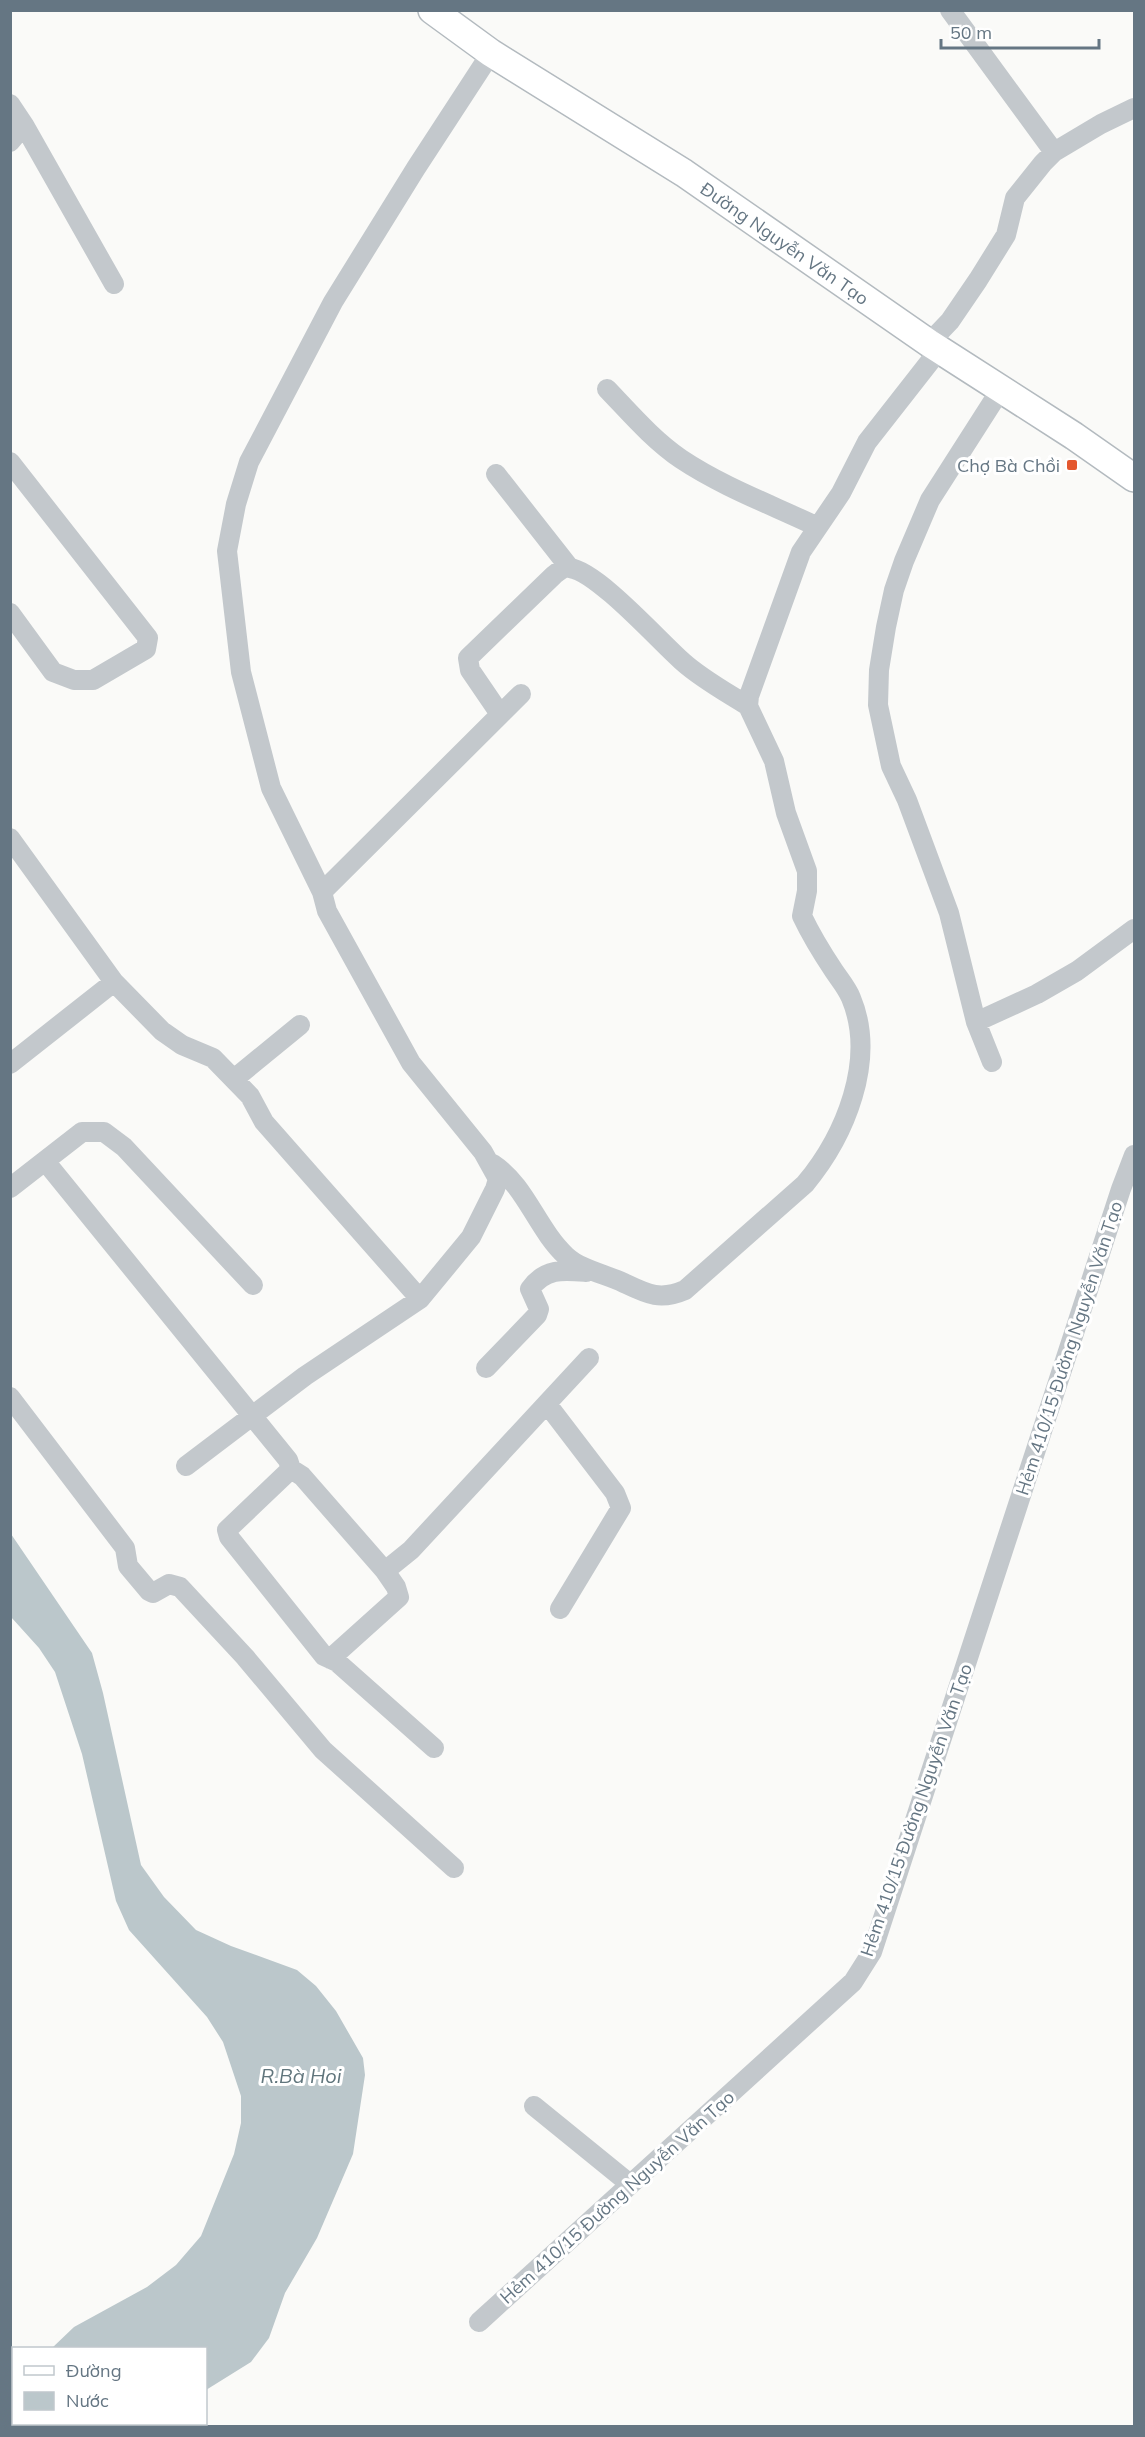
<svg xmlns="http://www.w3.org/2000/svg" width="1145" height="2437" font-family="Mulish,sans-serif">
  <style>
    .water { fill: #bbc7cb }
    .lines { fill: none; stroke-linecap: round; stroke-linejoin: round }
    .secondary-casing { stroke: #b3babf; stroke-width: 30 }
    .street { stroke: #c3c8cc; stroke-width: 20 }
    .secondary { stroke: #fff; stroke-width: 27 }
    .poi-dot { fill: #e4572e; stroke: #fff; stroke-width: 2 }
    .labels { text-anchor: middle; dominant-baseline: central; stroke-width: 6; stroke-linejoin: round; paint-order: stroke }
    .street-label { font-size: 18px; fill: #657683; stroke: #fff }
    .poi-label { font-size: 18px; fill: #657683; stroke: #fff; text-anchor: end }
    .water-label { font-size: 20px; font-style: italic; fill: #60757c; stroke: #fff }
  </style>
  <rect width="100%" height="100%" fill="#fafaf8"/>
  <path class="water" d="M11,1534L92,1653L103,1693L141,1865L164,1897L196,1930L231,1946L297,1970L316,1986L336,2011L363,2058L365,2075L353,2154L317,2238L285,2293L269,2338L251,2362L206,2390V2348H52L74,2327L147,2287L176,2265L201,2236L234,2154L241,2123V2096L223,2042L207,2017L129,1930L116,1901L82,1754L55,1672L39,1648L11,1617Z
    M13,2367L14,2424H118L110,2426H11V2369Z"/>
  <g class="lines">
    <g class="secondary-casing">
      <g id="secondary">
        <path id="s1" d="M432,10L491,53L684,173L929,343L1074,436L1134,478"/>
      </g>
    </g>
    <path class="street" d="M950,10L1054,152
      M10,104L24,125L10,142
      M24,125L114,284
      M929,343L950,321L978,280L1006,235L1015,198L1043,163L1054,152L1101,124L1134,108
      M607,389C630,413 653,440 681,459C723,487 772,505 818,527
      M10,462L148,638L146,649L93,680H74L53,672L10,613
      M496,474L569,567
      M500,714L470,670L468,658L554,575C559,571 564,566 570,568C598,572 660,642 683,662C702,679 726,692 748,706
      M10,838L114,982L10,1064
      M322,892L521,694
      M114,982L162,1031L182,1045L213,1058L250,1096L264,1122L420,1299
      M976,1022L1037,994L1077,971L1134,929
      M992,1062L976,1022L949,913L907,800L891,766L878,705L879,670L886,627L894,590L904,561L930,500L1001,389
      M234,1079L300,1025
      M45,1161L288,1460L291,1469L302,1476L385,1571L411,1550L589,1358
      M493,1164C526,1186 537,1229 566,1256C581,1270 606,1274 624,1283C647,1294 660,1301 685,1290L805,1184C845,1136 877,1060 851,998C847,988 840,980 834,971C822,953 811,935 802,916L807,891V871L786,813L774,761L748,706L749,696L801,552L841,493L867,442L939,350
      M10,1188L82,1132H104L124,1147L253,1285
      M486,1368L537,1315L539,1309L530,1289C545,1268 563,1270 586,1272
      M10,1397L125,1548L128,1566L149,1591L153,1593L169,1584L180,1587L245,1657L323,1750L454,1868
      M547,1404L615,1493L621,1508L560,1609
      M186,1466L305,1376L420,1299L471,1237L495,1189L498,1179L483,1152L411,1063L327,911L322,892L271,788L241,672L227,551L236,504L249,462L333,302L416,168L491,53
      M291,1469L227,1530L229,1537L324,1656L337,1662L434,1748
      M330,1659L399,1597L396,1587L385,1571
      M534,2106L630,2184
      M479,2322L853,1982L872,1952L1121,1189L1134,1155"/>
    <use href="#secondary" class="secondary"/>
  </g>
  <rect class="poi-dot" x="1066" y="459" width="12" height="12" rx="3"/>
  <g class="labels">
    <g class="street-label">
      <text stroke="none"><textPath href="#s1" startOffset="423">Đường Nguyễn Văn Tạo</textPath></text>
      <text transform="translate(1069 1348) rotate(-72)">Hẻm 410/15 Đường Nguyễn Văn Tạo</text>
      <text transform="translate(916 1810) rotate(-71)">Hẻm 410/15 Đường Nguyễn Văn Tạo</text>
      <text transform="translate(617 2197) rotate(-42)">Hẻm 410/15 Đường Nguyễn Văn Tạo</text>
    </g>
    <g class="poi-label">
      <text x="1060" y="465">Chợ Bà Chồi</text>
    </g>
    <g class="water-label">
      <text x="301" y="2075">R.Bà Hoi</text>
    </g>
  </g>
  <rect width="1145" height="2437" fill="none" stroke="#657683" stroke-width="24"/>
  <rect x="12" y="2347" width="195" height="78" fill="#ffffff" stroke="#c1c8cd" stroke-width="1.5"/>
  <rect x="24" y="2366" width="30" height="9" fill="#ffffff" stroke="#c1c8cd" stroke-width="1.5"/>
  <text x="66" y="2377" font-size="18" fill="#657683">Đường</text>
  <rect x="24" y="2392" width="30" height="18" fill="#bbc7cb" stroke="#c1c8cd" stroke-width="1.5"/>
  <text x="66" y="2407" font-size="18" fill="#657683">Nước</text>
  <path d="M941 39v9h158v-9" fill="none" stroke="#657683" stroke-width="3"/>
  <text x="950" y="39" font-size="18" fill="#657683" stroke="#ffffff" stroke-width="4.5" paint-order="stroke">50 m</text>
</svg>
